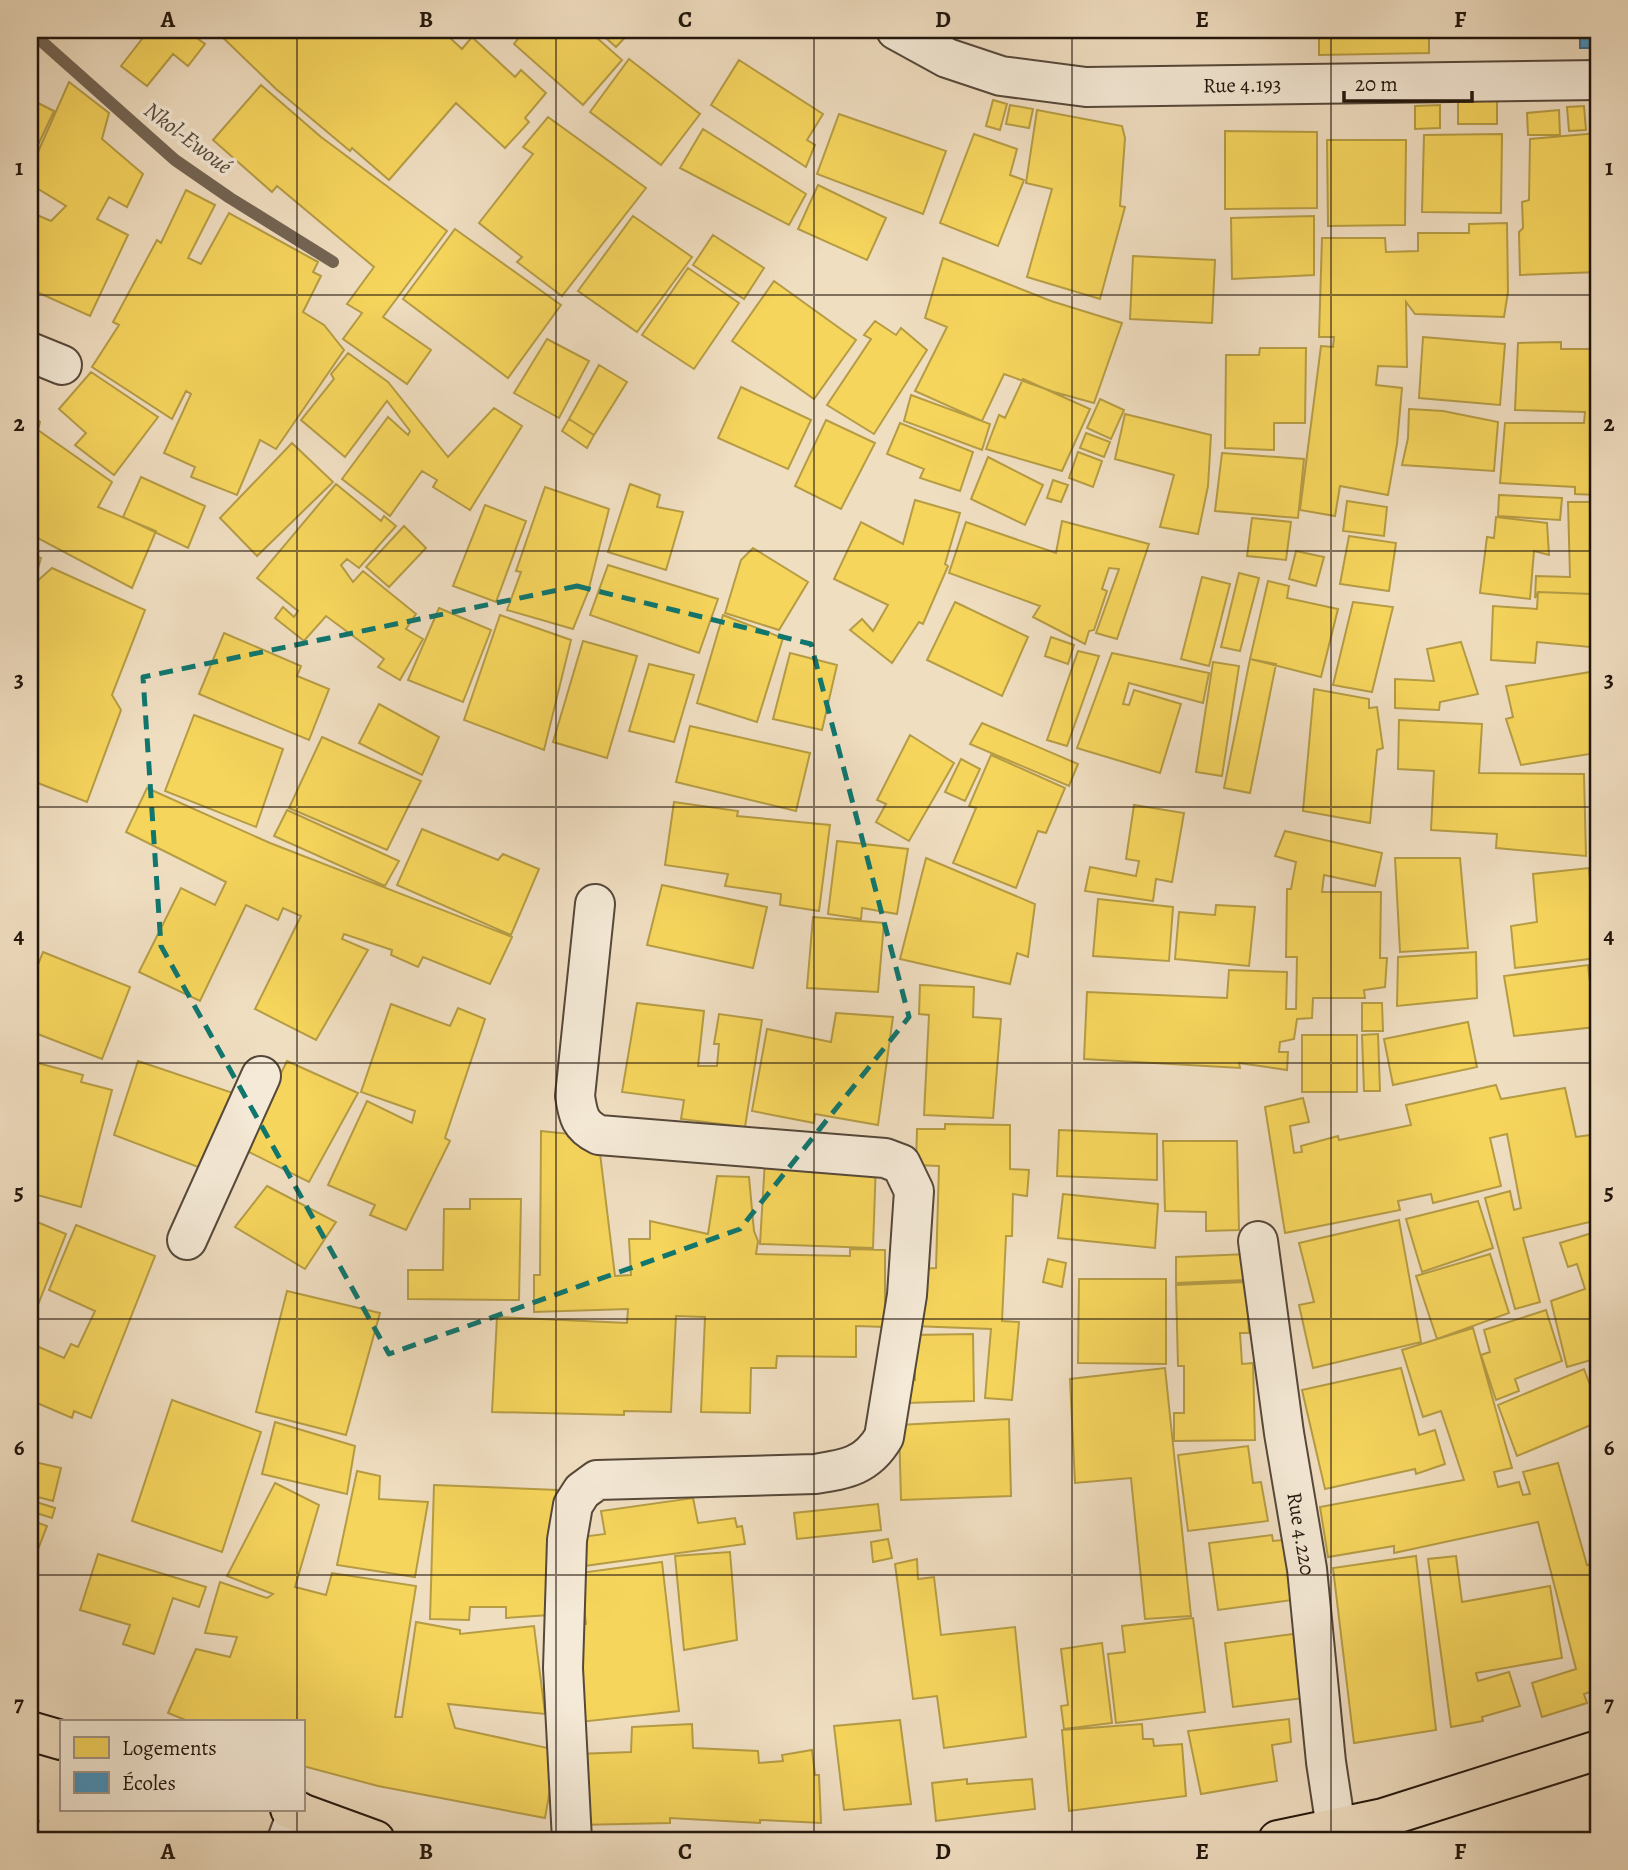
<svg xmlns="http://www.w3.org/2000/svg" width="1628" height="1870" font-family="Alegreya,serif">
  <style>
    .homes { fill: #f6d55c; stroke: #b69c44; stroke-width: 2 }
    .schools { fill: #4393c3; stroke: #396e8c; stroke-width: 2 }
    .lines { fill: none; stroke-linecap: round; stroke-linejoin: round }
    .stream { stroke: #746554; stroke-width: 12 }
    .minor-casing { stroke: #56483a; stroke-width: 42 }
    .major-casing { stroke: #22160d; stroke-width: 42 }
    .minor { stroke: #f5ead7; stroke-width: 38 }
    .major { stroke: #f0dec1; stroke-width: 38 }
    .marked { fill: none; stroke: #0f766e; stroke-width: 5; stroke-dasharray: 14 9; stroke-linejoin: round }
    .grid { fill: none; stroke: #22160d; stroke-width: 2; stroke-opacity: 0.55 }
    .labels { text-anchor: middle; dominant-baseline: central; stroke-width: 7; stroke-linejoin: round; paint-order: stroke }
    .street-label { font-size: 21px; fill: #22160d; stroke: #f5ead7 }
    .water-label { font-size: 23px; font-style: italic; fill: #584b3d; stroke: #f5ead7 }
    .neatline { fill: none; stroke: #22160d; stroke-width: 2.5 }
    .grid-label { font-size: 23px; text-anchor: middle; font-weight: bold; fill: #22160d }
  </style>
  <rect width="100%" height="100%" fill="#f0dec1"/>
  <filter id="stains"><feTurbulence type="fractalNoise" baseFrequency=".00286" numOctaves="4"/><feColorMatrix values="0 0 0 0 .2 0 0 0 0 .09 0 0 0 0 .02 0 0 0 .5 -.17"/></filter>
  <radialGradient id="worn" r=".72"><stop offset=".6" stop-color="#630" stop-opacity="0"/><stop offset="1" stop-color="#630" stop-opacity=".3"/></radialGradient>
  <path class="homes" d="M149,30H186L205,44L188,66L173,54L147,86L121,66Z
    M215,30H453L449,37L462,49L472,37L515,77L521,70L546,93L525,118L529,122L505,148L456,103L389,180L352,148L350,151L276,89Z
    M525,30H588L622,60L583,105L514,44Z
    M597,30H632L616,47Z
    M1319,30H1429V53L1319,55Z
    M629,59L700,114L661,165L590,112Z
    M739,60L823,114L807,140L815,145L806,167L711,105Z
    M69,82L109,113L102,139L143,174L127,207L109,197L97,219L128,235L90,316L30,289L36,273L30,271V212L51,221L66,206L30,184V170Z
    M261,85L321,137L447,231L383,317L431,350L407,384L343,339L362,313L347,304L374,267L277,186L272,192L213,140Z
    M30,99L54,111L31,160L30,159Z
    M993,100L1007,104L1000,130L986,126Z
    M1458,101H1497V124H1458Z
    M1010,105L1033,109L1029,128L1006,124Z
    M1440,105V128L1415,129V106Z
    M1598,105V126L1590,127V106Z
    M1584,106L1586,130L1569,131L1567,107Z
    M1037,110L1122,126L1125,138L1120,206L1125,207L1100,299L1027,277L1052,189L1026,183Z
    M1559,110L1560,135H1528L1527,113Z
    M839,114L946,151L923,214L817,174Z
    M548,117L646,188L562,296L517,262L522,257L479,223L533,154L523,147Z
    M703,129L806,194L789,225L680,168Z
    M1225,131L1317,132V208L1225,209Z
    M1598,133V272L1520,275L1519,232L1523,228L1522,202L1529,200L1530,139Z
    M974,134L1017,149L1010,175L1024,180L998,246L940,223Z
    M1502,134L1501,213L1422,212L1424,135Z
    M1327,140H1406L1405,225L1328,226Z
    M818,185L886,218L867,260L798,229Z
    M186,190L215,205L188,258L201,264L229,213L318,262L313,272L321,276L303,312L324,325L344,350L276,449L260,440L237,495L191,477L195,467L164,453L191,394L186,391L172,419L92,367L119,325L113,322L157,240L161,243Z
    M633,216L692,257L637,332L578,291Z
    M1314,216V275L1232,279L1231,218Z
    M1507,223L1508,292L1504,317L1415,314L1406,302L1407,367L1378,366L1376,385L1402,388L1397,444L1388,495L1340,486L1335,516L1300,510L1321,346L1333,347L1334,337H1319L1322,238H1385L1386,252L1418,251V233H1469V224Z
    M455,229L561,305L508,378L403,299Z
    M713,235L764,268L744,299L693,265Z
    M1133,256L1215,260L1212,323L1130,319Z
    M943,258L1051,301L1122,323L1094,403L1054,392L1004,374L982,421L915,391L947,327L925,318Z
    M688,268L739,303L694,369L642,335Z
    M774,281L856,340L814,399L732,341Z
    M875,321L896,335L901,328L927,350L874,434L827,405L871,339L864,335Z
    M1423,337L1505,344L1500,405L1419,398Z
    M547,339L589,361L559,418L514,393Z
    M1561,342V349H1593L1594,398H1598V495L1575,494V487L1500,483L1505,423H1584L1585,412L1515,410L1518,343Z
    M1260,348H1306L1305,423H1274V450L1225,448L1226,355H1259Z
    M348,353L388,382L448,457L494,408L522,426L470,510L433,487L437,480L422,471L390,516L342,479L388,417L408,435L410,431L387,401L345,457L301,420L334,379L331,374Z
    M599,365L627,382L594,435L569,419Z
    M91,372L158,417L114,475L75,445L86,433L59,409Z
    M1023,379L1090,409L1062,471L986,449L999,415L1005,418Z
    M741,387L811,420L788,469L718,438Z
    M911,395L990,424L982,450L904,421Z
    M1100,399L1124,410L1111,439L1087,428Z
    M1409,409L1443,411L1498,422L1494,471L1402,465L1408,438Z
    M30,414L40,422L38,430L112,482L98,507L156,531L132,588L30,534L32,475L30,474Z
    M1125,414L1211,435L1208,486L1198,534L1160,527L1174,475L1115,459Z
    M569,419L594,435L587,448L562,431Z
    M826,420L875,443L841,509L795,486Z
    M900,423L973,452L960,491L920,478L924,469L887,454Z
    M1086,433L1110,442L1104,457L1080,448Z
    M292,443L333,482L257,556L220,518Z
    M1078,452L1102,461L1093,487L1069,478Z
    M1222,453L1304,459L1298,518L1215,511Z
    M988,457L1043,485L1025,525L971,499Z
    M141,477L205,506L188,548L123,517Z
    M1053,480L1068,485L1061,502L1047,498Z
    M336,484L381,521L384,516L396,526L359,568L347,559L341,565L353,582L363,571L416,614L406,629L423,639L400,680L378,667L384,659L326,616L304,641L275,618L283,607L294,617L298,611L257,578Z
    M630,484L660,495L657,507L683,512L666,570L608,552Z
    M545,487L609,509L588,592L573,629L507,610L521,572L516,571Z
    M1499,495L1562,498L1560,520L1498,516Z
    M915,500L960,513L945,564L948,566L923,624L919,622L892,663L850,630L862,619L873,631L888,605L834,579L861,522L903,544Z
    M1347,501L1387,507L1384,536L1343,531Z
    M1568,502H1598V600L1592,594L1538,592L1535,598L1536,576L1570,577Z
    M485,505L526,521L496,602L453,586Z
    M1496,517L1547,523L1549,555L1534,551L1530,599L1480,593L1487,537L1494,538Z
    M1252,518L1291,522L1286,560L1247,556Z
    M1062,521L1149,544L1117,639L1096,633L1119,569L1109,568L1102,589L1107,591L1094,630L1089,631L1085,644L1033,617L1040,606L949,573L966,522L1056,553Z
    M404,526L426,548L389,587L366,567Z
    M1349,536L1396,543L1389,591L1340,584Z
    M753,548L808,582L779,630L725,613L741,560Z
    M1296,551L1324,557L1316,586L1289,579Z
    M30,553L41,558L33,585L52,568L145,610L112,695L121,710L87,802L30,780Z
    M608,565L718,599L699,653L590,615Z
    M1239,573L1259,578L1240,651L1221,647Z
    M1202,577L1230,584L1209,666L1181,659Z
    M1268,581L1289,586L1287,598L1338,609L1321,677L1250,659Z
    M1538,592L1592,594L1590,647L1537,642L1535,663L1491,660L1493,606L1537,609Z
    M955,602L1028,637L1002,696L927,660Z
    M1353,602L1393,607L1372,692L1333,685Z
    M439,608L491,630L463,702L408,680Z
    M500,615L571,640L544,750L464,720Z
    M723,615L783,638L757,722L697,703Z
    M224,633L301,666L297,676L329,689L309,740L199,694Z
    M1051,637L1074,645L1068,664L1045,656Z
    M583,641L637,656L607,758L553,742Z
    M1461,642L1478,694L1440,702L1439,710L1395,708V679L1434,681L1427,649Z
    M1078,651L1099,656L1067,746L1047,740Z
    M790,653L837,665L822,730L773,719Z
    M1112,653L1209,673L1203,703L1129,683L1123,704L1129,705L1134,690L1181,704L1160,773L1077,748Z
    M1250,659L1276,664L1250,793L1224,788Z
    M1213,662L1239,666L1222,776L1196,772Z
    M649,664L694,675L674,742L629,731Z
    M1596,671L1598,697L1592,699L1596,753L1521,765L1506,719L1513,717L1506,686Z
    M1314,689L1369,699V708L1377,707L1383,748L1377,750L1370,823L1303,811Z
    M379,704L439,737L422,775L359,743Z
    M194,715L283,749L256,827L165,791Z
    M1399,720L1482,724L1479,773L1584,774L1586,856L1496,848L1497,834L1431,830L1434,771L1398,769Z
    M982,723L1078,764L1069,786L970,744Z
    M690,726L810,753L796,811L676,782Z
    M910,735L954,763L909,841L876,822L886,804L877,800Z
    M322,737L421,781L387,850L289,808Z
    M991,755L1065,788L1046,833L1038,831L1016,888L953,863L976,808L969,806Z
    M961,759L980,769L965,801L945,792Z
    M147,788L270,843L512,937L490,984L423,957L418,967L391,955L392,950L344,934L342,939L368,950L316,1040L255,1009L301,916L283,908L278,920L246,905L200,1001L139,972L181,888L215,905L226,882L126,832Z
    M674,802L738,811L737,816L830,825L819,911L780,905L781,894L725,886L728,874L665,865Z
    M1134,805L1184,813L1172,882L1156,879L1153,901L1085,891L1090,867L1136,876L1139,861L1126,859Z
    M287,810L399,861L385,886L274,836Z
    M422,829L498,860L503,854L539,869L511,935L397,885Z
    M1285,831L1382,853L1375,886L1324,875L1322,892H1381L1380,958H1387L1385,987L1364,990L1365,998H1313L1312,1018L1297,1019L1294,1039L1280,1042L1279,1052H1288L1287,1070L1239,1063L1240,1068L1084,1059L1087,992L1227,998L1229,970L1287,972L1286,1009H1296L1297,957H1286L1287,889H1291L1296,862L1275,856Z
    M837,841L908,849L897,914L862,908L861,919L828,914Z
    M926,858L1035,904L1028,957L1017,953L1010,984L900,959Z
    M1395,858H1460L1468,948L1400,952Z
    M1589,868L1597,958L1515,968L1511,926L1537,922L1533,874Z
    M662,885L767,907L753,968L647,945Z
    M1098,899L1173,907L1169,961L1093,956Z
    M1216,905L1255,907L1249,966L1175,959L1179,912L1215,915Z
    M813,917L884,923L878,992L807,988Z
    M43,952L130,987L102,1059L30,1031V985Z
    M1476,952L1477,998L1397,1006L1398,957Z
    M1588,965L1595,1027L1514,1036L1504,976Z
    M920,985L974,987L973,1017L1001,1019L993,1118L924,1115L929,1015L919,1014Z
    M637,1003L704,1011L698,1066H717L719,1044H714L719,1014L762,1020L745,1127L681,1119L684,1100L622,1092Z
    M1362,1003H1382L1383,1031H1362Z
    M391,1004L450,1026L458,1008L485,1019L445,1138L450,1141L406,1230L370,1215L375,1205L328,1185L367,1101L412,1123L415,1111L361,1092Z
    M836,1013L893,1017L878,1125L815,1114L814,1123L752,1111L767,1029L831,1042Z
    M1468,1022L1477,1067L1393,1085L1384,1039Z
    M1378,1034L1380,1091H1364L1362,1035Z
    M1302,1035H1357V1092H1302Z
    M30,1061L83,1075L81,1082L112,1090L81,1207L30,1193Z
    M138,1061L242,1096L214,1173L114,1135Z
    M287,1061L358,1093L309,1182L243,1149Z
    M1496,1085L1501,1099L1565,1088L1576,1137L1598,1134V1220L1523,1238L1540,1302L1515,1309L1485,1198L1510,1191L1514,1210L1521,1208L1507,1134L1490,1138L1501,1186L1433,1203L1431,1194L1398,1201L1400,1210L1285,1233L1265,1107L1303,1098L1309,1122L1290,1126L1294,1153L1302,1152L1301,1146L1338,1136L1339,1140L1411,1125L1406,1105Z
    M945,1124L1010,1125V1169L1029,1170L1027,1196L1013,1194L1012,1236H1006L1002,1321L1019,1322L1012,1400L985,1398L991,1329L913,1326L916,1269L936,1268L939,1166L916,1165L917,1129H945Z
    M1059,1130L1157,1134V1180L1057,1176Z
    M541,1131L598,1137L615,1276L631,1275L629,1239H650V1221L708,1234L717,1176L749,1177L754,1231L758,1241L756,1254L850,1256V1249L885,1250V1327L856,1326V1357L777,1356L776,1368H751L750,1413L701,1412L705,1317L676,1316L671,1412L624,1411V1415L492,1412L497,1317L627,1323L628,1309L534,1312V1275H540Z
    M1163,1141H1237L1239,1230L1206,1231V1212L1165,1211Z
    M765,1160L876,1162L873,1248L760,1244Z
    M267,1186L336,1222L305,1269L235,1227Z
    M1063,1194L1158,1204L1155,1248L1058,1238Z
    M470,1199H521L519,1300L408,1299V1270H443L444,1209H470Z
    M1478,1201L1493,1248L1422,1272L1406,1219Z
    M30,1219L66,1234L30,1325Z
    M1399,1220L1421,1342L1313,1368L1299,1305L1314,1302L1299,1243Z
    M76,1225L155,1256L91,1418L74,1411L72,1418L30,1400V1343L64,1358L71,1344L78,1347L95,1311L49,1290Z
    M1598,1231V1358L1567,1367L1551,1301L1585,1289L1577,1264L1568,1267L1560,1243Z
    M1248,1254L1247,1280L1176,1283V1257Z
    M1490,1254L1509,1313L1437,1339L1416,1276Z
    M1048,1259L1066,1263L1062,1287L1043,1282Z
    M1079,1279H1166V1364L1078,1363Z
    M1246,1282L1249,1333H1240L1242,1364L1253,1363L1255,1440L1174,1441V1413H1184V1366H1178L1176,1285Z
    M287,1291L380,1313L346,1435L256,1412Z
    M1546,1310L1562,1361L1515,1379L1519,1391L1496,1400L1481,1355L1490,1352L1484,1330Z
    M1473,1328L1512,1468L1494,1472L1498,1487L1519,1482L1523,1495L1530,1494L1523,1472L1558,1463L1587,1565L1598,1563V1689L1584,1694L1587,1703L1542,1717L1532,1683L1576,1669L1538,1522L1394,1553V1546L1328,1557L1320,1507L1464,1480L1441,1411L1423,1417L1402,1350Z
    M973,1334L974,1401L905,1403L904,1380H915L914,1335Z
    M1165,1368L1191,1616L1145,1619L1131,1478L1075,1483L1070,1379Z
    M1401,1368L1419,1435L1435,1430L1445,1464L1416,1474L1415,1469L1325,1489L1302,1390Z
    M1584,1369L1598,1406V1422L1517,1456L1498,1405Z
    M172,1400L261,1432L222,1552L132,1521Z
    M1009,1419L1011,1496L901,1500L899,1425Z
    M275,1422L355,1446L347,1494L262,1474Z
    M1248,1446L1253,1483L1261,1482L1268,1521L1188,1531L1178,1455Z
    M30,1461L61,1468L53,1501L30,1495Z
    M357,1471L380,1476L379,1499L428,1502L415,1577L337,1565Z
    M275,1483L319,1505L295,1587L326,1595L332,1573L416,1586L395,1717H402L416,1622L460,1630V1634L534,1626L545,1714L448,1704L455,1728L557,1750L545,1818L378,1786L303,1766V1721H188L168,1713L196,1649L230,1657L237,1637L205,1633L220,1582L267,1598L273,1594L227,1576Z
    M434,1485L558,1490L559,1541L550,1615L506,1618V1607H470L469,1620L430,1619Z
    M693,1498L698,1523L735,1518L737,1527L742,1526L745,1544L584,1566L581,1537L605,1534L601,1511Z
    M30,1500L55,1508L52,1518L30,1511Z
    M878,1504L881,1530L797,1539L794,1513Z
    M30,1520L47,1526L30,1570Z
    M1272,1535L1273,1541L1293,1539L1300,1599L1218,1610L1209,1543Z
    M888,1539L892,1558L873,1562L871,1542Z
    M730,1552L737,1640L684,1650L675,1556Z
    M98,1554L206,1587L199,1607L173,1598L154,1654L123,1644L130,1625L80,1610Z
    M1416,1556L1436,1730L1354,1743L1333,1568Z
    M1456,1556L1462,1602L1550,1586L1562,1658L1476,1673L1478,1681L1509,1672L1520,1706L1482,1717L1483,1721L1451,1727L1428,1559Z
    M917,1559L918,1579L934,1577L941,1635L1015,1627L1026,1737L944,1748L937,1696L913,1699L895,1564Z
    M662,1562L679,1711L580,1722L574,1626L586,1624L580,1573Z
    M1193,1618L1205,1712L1116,1723L1108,1654L1125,1652L1122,1626Z
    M1308,1632L1320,1696L1233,1707L1225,1643Z
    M1102,1643L1112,1723L1064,1729L1061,1706L1068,1705L1061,1649Z
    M1289,1719L1291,1742L1272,1745L1277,1781L1201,1794L1188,1731Z
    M900,1720L911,1804L844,1810L834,1726Z
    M692,1724L693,1748L758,1751L759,1763L783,1761L782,1755L812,1750L815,1775H819L821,1823L760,1820V1823L670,1818V1823L578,1825L576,1754L631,1752L632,1727Z
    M1142,1724L1143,1739H1153L1154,1746L1182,1744L1186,1796L1069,1811L1062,1730Z
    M967,1779V1784L1032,1779L1035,1809L936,1821L932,1783Z
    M30,1817L39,1821L33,1834L48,1840H30Z"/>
  <path class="schools" d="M1580,30H1598V48H1580Z"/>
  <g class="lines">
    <path class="stream" d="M30,31L175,160L230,198L333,262"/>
    <g class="minor-casing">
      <g id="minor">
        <path id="s1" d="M896,30L947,58L1001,76L1086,87L1598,80"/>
        <path d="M30,352L62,365"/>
        <path d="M187,1240L261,1076"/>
        <path id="s2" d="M1258,1241L1284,1433L1307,1569L1326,1762L1336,1828"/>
        <path d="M287,1840L298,1811"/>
        <path d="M572,1840L563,1668L567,1540L573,1505L582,1491L597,1480L815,1474C847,1469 867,1466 884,1437L907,1295L914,1191L901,1164L885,1158L599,1135C580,1126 578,1116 575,1096L595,904"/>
      </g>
    </g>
    <g class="major-casing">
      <path id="major" d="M30,1731L61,1740
        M290,1809L375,1840
        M1278,1840L1383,1818L1598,1750"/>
    </g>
    <use href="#minor" class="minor"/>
    <use href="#major" class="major"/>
  </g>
  <path class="marked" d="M577,586L811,644L909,1017L740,1229L389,1354L161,946L143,677Z"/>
  <path class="grid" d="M297,30V1721M556,30V1840M814,30V1840M1072,30V1840M1331,30V1840M30,295H1598M30,551H1598M30,807H1598M30,1063H1598M30,1319H1598M30,1575H1598M297,1809V1840"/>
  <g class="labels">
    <g class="street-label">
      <text stroke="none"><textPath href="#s1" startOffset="357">Rue 4.193</textPath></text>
      <text stroke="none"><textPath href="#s2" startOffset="296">Rue 4.220</textPath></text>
    </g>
    <g class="water-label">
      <text transform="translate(188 138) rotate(37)">Nkol-Ewoué</text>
    </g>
  </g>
  <rect width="1628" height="1870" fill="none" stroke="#f0dec1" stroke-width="77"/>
  <rect x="60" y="1720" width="245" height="91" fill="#f5ead7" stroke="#a19586" stroke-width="2"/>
  <rect x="74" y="1737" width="35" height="21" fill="#f6d55c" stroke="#a19586" stroke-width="2"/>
  <text x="122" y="1755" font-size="21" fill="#22160d">Logements</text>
  <rect x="74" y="1772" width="35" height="21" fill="#4393c3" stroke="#a19586" stroke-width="2"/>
  <text x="122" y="1790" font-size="21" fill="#22160d">Écoles</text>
  <path d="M1344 91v10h128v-10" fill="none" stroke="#22160d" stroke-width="3.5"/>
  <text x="1355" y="91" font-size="21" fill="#22160d" stroke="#f5ead7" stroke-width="5" paint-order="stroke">20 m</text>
  <rect x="38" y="38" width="1552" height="1794" class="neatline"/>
  <g class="grid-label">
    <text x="168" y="27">A</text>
    <text x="426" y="27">B</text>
    <text x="685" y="27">C</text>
    <text x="943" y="27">D</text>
    <text x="1202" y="27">E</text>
    <text x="1460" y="27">F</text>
    <text x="19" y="175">1</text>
    <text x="1609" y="175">1</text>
    <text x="19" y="431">2</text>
    <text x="1609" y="431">2</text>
    <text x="19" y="687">3</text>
    <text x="1609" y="687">3</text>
    <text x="19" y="943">4</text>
    <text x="1609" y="943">4</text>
    <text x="19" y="1199">5</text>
    <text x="1609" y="1199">5</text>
    <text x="19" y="1455">6</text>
    <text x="1609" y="1455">6</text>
    <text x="19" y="1711">7</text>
    <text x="1609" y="1711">7</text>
    <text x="168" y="1859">A</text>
    <text x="426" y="1859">B</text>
    <text x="685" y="1859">C</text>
    <text x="943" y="1859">D</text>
    <text x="1202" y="1859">E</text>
    <text x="1460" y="1859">F</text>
  </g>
  <rect width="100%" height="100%" filter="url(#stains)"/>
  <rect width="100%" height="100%" fill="url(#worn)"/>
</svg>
